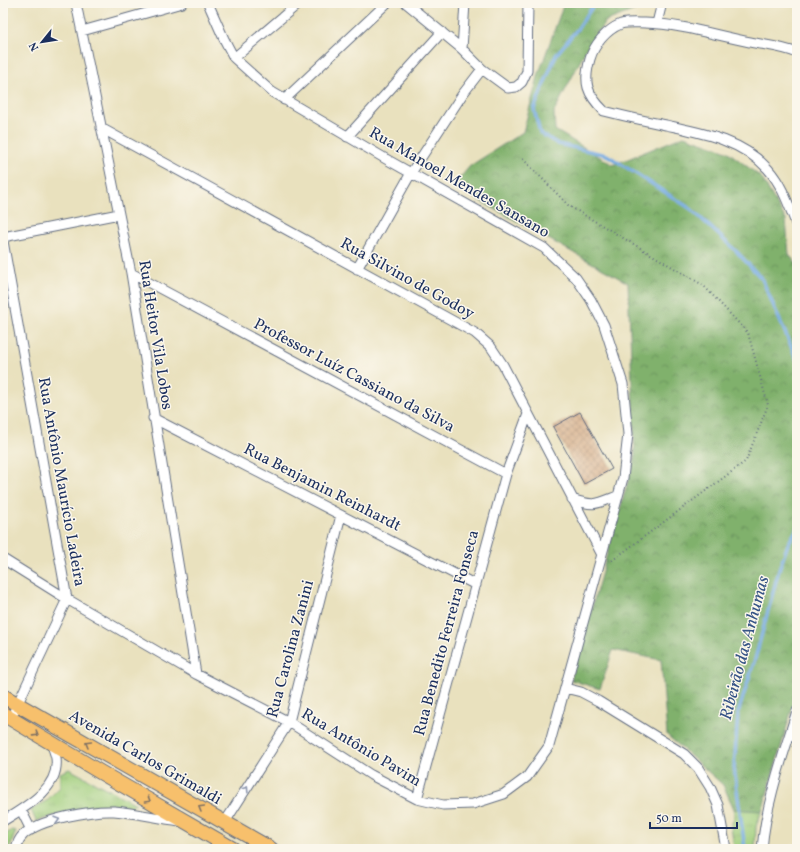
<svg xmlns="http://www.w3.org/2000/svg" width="800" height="852" font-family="Vollkorn,serif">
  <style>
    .grass { fill: url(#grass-tufts); stroke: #5e7e6e }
    .forest { fill: url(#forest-crowns); stroke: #4e7065 }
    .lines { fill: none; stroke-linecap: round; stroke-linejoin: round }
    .stream { stroke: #74aae2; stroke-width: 3.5 }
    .building { fill: url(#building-cross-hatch) }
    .street-casing { stroke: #636d80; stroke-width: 11 }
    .primary-casing { stroke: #636d80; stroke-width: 16 }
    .path { stroke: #636d80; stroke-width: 2; stroke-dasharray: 1 3; stroke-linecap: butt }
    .street { stroke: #fff; stroke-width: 9 }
    .primary { stroke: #f7c06c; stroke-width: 14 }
    .oneway { stroke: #7e7064 }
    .oneway2 { stroke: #8d97ae }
    .labels { text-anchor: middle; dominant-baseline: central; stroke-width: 3; stroke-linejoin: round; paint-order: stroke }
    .street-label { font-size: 16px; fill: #1b2f5e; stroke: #fbf7ec }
    .water-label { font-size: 17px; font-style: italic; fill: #365486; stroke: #fbf7ec }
  </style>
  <defs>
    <pattern id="grass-tufts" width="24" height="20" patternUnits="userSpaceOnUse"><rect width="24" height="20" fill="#a0ce7d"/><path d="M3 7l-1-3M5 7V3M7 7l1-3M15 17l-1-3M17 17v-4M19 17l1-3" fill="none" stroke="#89b16e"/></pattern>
    <pattern id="forest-crowns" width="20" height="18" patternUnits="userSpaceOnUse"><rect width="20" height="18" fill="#80b16c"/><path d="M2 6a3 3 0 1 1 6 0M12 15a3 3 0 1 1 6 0" fill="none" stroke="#68905c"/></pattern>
    <pattern id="building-cross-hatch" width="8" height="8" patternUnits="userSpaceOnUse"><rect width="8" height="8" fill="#d6ae89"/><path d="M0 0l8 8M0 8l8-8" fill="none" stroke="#ad8e73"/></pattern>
  </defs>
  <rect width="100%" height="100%" fill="#fbf7ec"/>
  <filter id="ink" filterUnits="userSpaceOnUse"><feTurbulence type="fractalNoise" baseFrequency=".025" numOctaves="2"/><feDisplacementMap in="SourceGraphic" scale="8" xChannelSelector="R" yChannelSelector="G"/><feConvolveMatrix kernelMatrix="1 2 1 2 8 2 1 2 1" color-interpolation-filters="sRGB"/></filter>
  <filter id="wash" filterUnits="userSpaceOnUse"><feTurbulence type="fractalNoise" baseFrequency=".012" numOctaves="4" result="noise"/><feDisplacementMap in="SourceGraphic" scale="16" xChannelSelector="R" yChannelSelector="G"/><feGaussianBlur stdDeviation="0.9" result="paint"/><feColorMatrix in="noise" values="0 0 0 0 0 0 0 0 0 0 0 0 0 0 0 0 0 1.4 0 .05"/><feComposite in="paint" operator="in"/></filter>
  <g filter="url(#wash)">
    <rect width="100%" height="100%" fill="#e9e1be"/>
    <path class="grass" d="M69,769L136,804L130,807L111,804L95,805L78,809L36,821L31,810L46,801L60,787V773Z
      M734,809L762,811L756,826L755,849H734L731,826L734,817Z
      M12,830L16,831L9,849H3V836Z"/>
    <path class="forest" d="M564,3H644L643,7L606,21L587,48L554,112L555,130L613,165L684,136L727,151L761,177L786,220L789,255L797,264V692L762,811L734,809L723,785L667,735L661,660L613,650L600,689L571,680L635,457L628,283L453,186L470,166L523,132L539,73Z"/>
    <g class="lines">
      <path class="stream" d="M595,3L578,28L556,55L534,109L540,133L558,144L607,155L691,209L737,252L762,279L797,360
        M745,849L734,768L738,713L755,659L779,570L788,544L797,529"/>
    </g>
    <g id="blocks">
      <path class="building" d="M580,412L612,469L584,484L553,427Z"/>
    </g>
  </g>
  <g filter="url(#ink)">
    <use href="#blocks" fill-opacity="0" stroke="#636d80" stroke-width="1"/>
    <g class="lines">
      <g class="street-casing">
        <path id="street" d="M76,3L131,273L196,674
          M406,3L462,49L482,69L508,88L516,87L522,82L527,71L528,3
          M657,23L662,3
          M82,31L182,3
          M462,49L465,3
          M797,53C784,47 764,45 750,42C715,35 680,24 645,23C637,23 629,22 621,24C606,30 594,45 590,59C583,83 587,94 604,111C624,116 645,121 666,125C702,133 742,140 768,169C783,186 789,206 797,226
          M234,58L299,3
          M284,100L387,3
          M101,128L475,333L491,347L503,365L601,553
          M347,137L442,32
          M3,237L119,214
          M3,241L67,599L11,718
          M357,269L411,173L462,95L482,69
          M131,273L506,474L528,414
          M153,418L476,585
          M572,499C594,507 597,504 617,496
          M3,559L67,599L196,674L289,722L371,775L417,799L443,805L473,804L504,794L527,777L549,746L623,478L628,434L623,384L604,325L591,300L576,278L544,248L386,159L272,92L234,58L224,39L208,3
          M565,688L581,692L598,701L684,754L698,768L710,787L718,805L726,849
          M417,799L506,474
          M21,810L31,830
          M3,821C25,807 60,789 56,758C55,753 53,748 51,743
          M225,822L289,722L341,515
          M16,849C17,844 19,839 23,835C40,819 91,810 114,811C136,813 157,818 179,821
          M762,849C766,802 783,756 797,711"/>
      </g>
      <g class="primary-casing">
        <path id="primary" d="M3,696L271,849
          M3,714L100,772L233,849"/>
      </g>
      <path class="path" d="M523,159L569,206L703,285L748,333L768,405L746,461L610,562"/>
      <use href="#street" class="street"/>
      <use href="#primary" class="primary"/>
    </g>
    <defs><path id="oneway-chevron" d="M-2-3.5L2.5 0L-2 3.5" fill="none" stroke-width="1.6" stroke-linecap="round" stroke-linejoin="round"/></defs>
    <g class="oneway">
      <use href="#oneway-chevron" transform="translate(36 734) rotate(32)"/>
      <use href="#oneway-chevron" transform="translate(88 744) rotate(-150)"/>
      <use href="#oneway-chevron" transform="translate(148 800) rotate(30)"/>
      <use href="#oneway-chevron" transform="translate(201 808) rotate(-150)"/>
    </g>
    <g class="oneway2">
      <use href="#oneway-chevron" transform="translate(246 789) rotate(-57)"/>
      <use href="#oneway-chevron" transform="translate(57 820) rotate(-16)"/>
    </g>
  </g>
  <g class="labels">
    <g class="street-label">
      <text transform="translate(459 183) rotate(30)">Rua Manoel Mendes Sansano</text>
      <text transform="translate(407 279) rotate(29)">Rua Silvino de Godoy</text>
      <text transform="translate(155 335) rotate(81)">Rua Heitor Vila Lobos</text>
      <text transform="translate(354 376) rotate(28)">Professor Luíz Cassiano da Silva</text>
      <text transform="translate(61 482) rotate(80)">Rua Antônio Maurício Ladeira</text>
      <text transform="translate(322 488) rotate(27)">Rua Benjamin Reinhardt</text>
      <text transform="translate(447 633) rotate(-75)">Rua Benedito Ferreira Fonseca</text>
      <text transform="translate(291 649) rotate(-75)">Rua Carolina Zanini</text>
      <text transform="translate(361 748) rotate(31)">Rua Antônio Pavim</text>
      <text transform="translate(145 758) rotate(30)">Avenida Carlos Grimaldi</text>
    </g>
    <g class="water-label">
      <text transform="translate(745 648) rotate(-75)">Ribeirão das Anhumas</text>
    </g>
  </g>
  <rect width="800" height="852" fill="none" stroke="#fbf7ec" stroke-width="16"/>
  <g transform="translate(42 42) rotate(240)" stroke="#fbf7ec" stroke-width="3" paint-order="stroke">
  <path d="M0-3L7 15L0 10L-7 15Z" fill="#1b2f5e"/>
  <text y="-6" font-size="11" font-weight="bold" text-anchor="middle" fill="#1b2f5e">N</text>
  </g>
  <path d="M650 822v6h87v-6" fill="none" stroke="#1b2f5e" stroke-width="2"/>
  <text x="656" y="822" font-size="12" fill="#1b2f5e" stroke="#fbf7ec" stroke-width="3" paint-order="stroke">50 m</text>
</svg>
